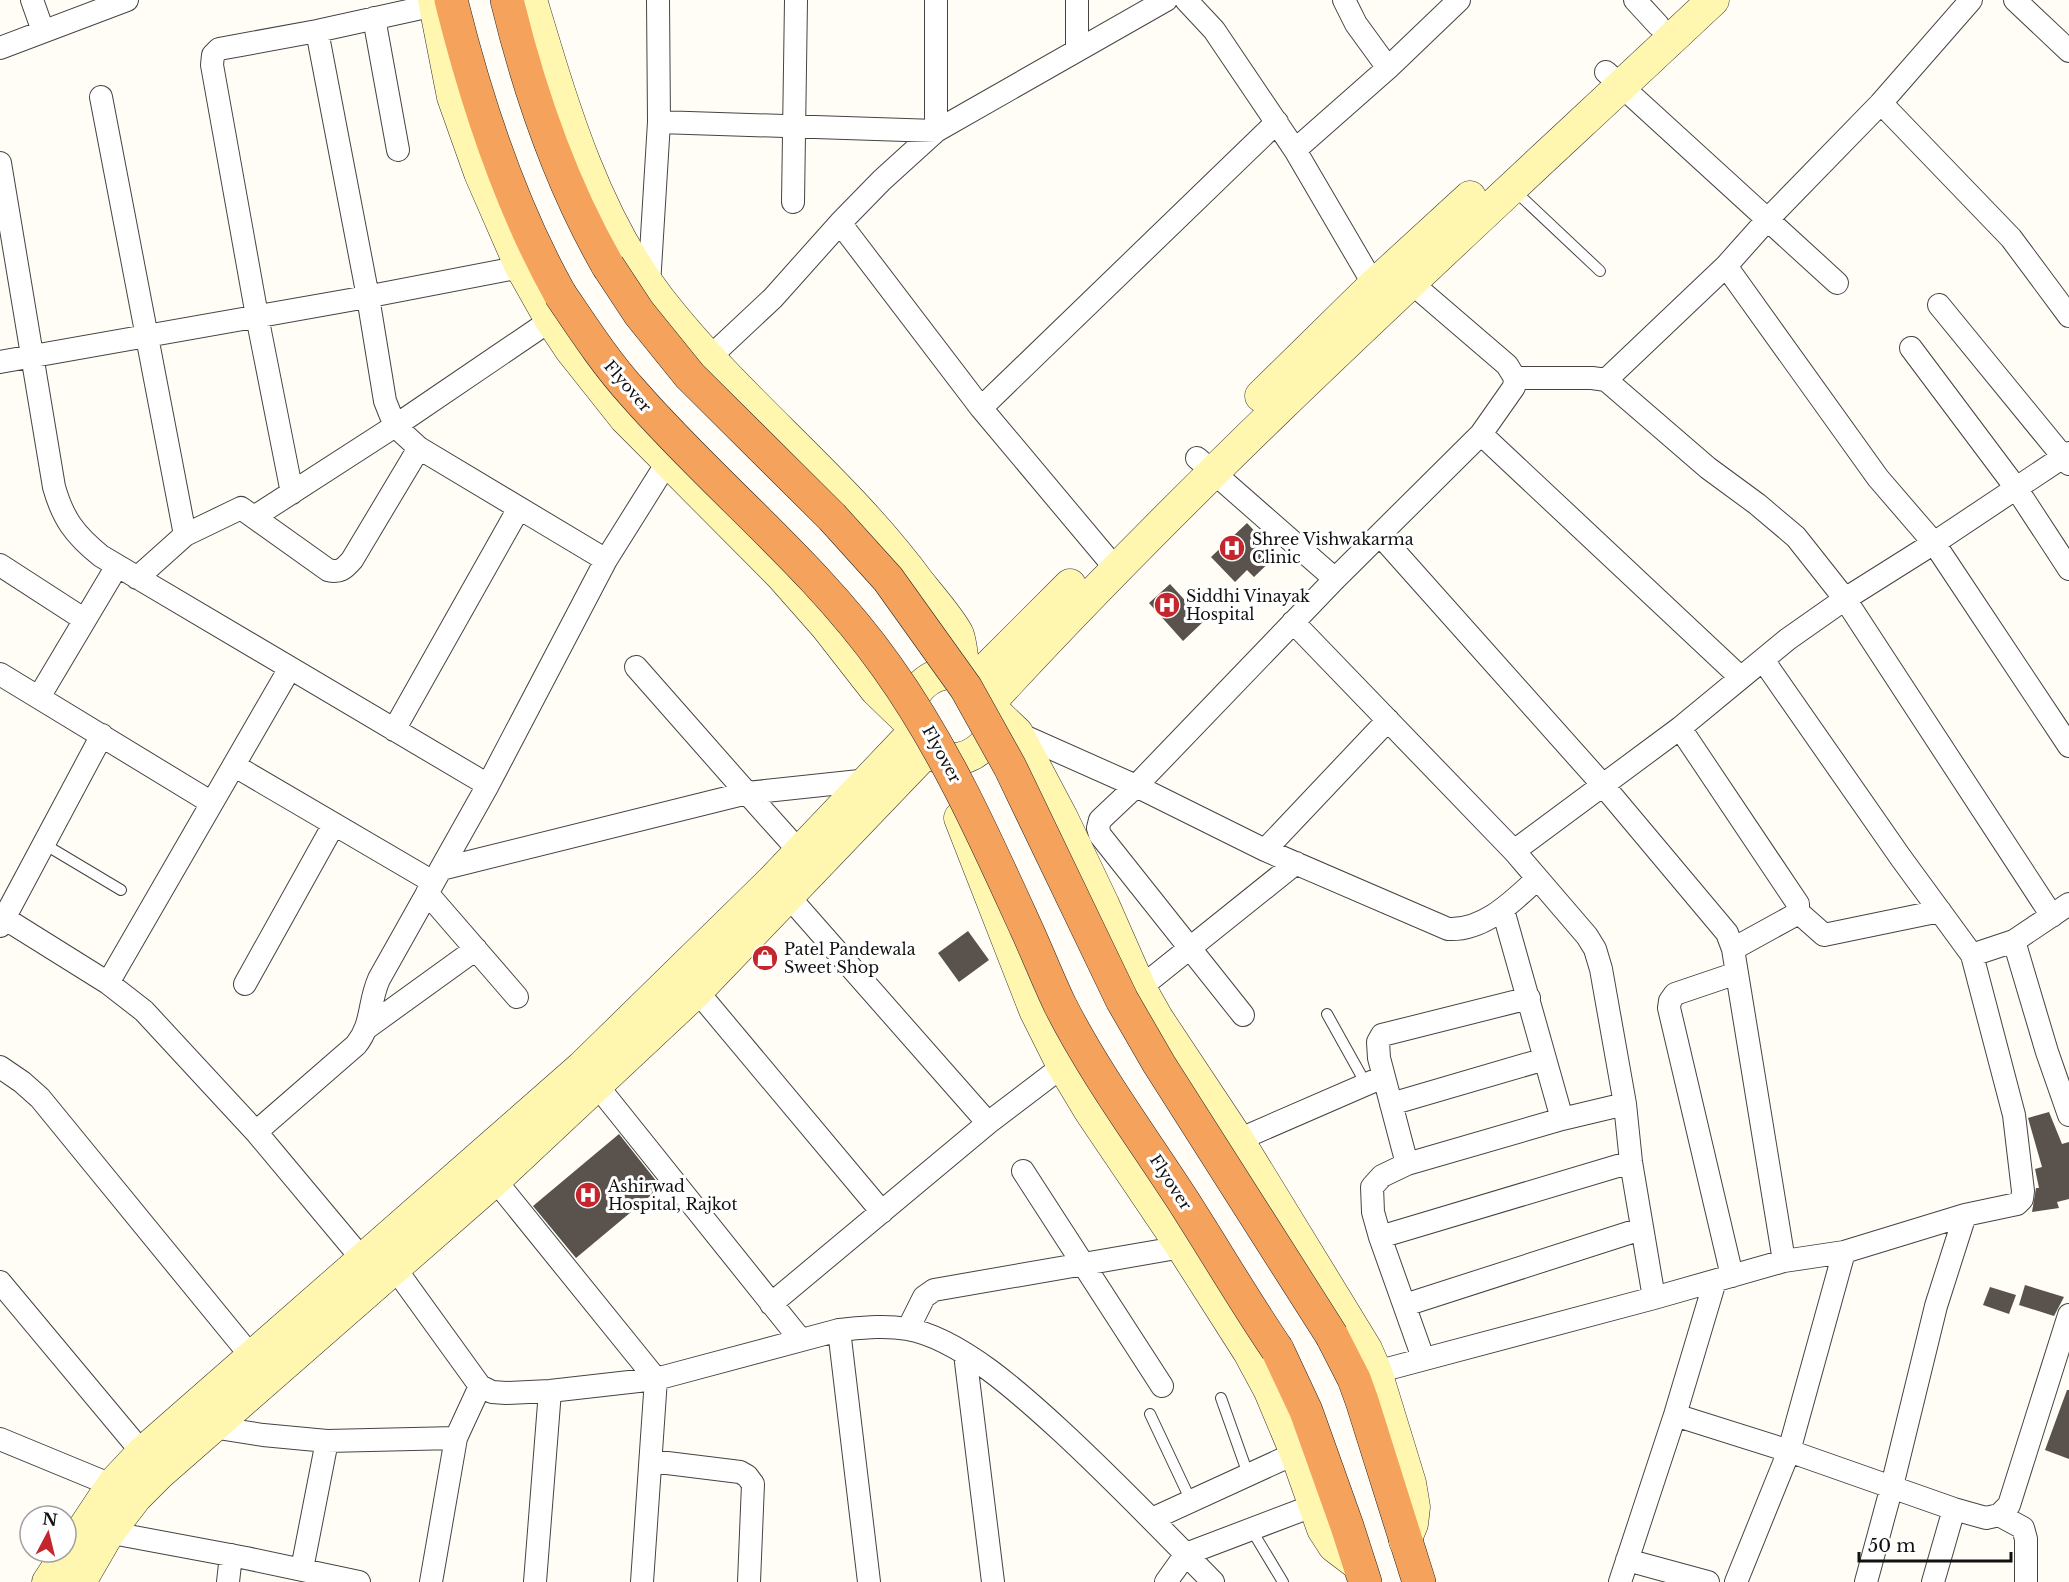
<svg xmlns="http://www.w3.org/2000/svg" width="2069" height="1582" font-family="'Libre Baskerville',serif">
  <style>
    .building { fill: #5a524d }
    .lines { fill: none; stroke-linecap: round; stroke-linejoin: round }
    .lane-casing { stroke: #444; stroke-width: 12 }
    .street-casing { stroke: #444; stroke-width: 24 }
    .secondary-casing { stroke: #333; stroke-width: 33 }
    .highway-casing { stroke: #222; stroke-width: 34 }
    .lane { stroke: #fff; stroke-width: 10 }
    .street { stroke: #fff; stroke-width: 22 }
    .secondary { stroke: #fff6b0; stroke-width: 32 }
    .highway { stroke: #f5a25d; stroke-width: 33 }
    .highway-bridge-casing { stroke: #222; stroke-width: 34; stroke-linecap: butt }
    .highway-bridge { stroke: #f5a25d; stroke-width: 33 }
    .labels { text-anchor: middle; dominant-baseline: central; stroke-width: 6; stroke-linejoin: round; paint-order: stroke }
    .street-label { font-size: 16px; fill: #111; stroke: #fff }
    .poi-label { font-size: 16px; fill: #111; stroke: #fff; text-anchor: start }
  </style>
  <rect width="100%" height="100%" fill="#fffdf5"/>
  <path class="building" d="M1247,523L1277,555L1254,577L1247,570L1235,582L1211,557Z
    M1170,584L1204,621L1183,641L1149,603Z
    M968,931L989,960L959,982L938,953Z
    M2049,1112L2062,1144L2069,1142V1199L2057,1202L2059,1208L2032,1212L2036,1188H2039L2035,1169L2042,1167L2028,1118Z
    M619,1134L661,1187L576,1258L533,1206Z
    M2025,1285L2064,1297L2054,1316L2019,1305Z
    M1990,1287L2016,1295L2009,1314L1983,1305Z
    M2067,1390H2069V1459L2045,1450Z"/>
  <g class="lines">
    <g class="lane-casing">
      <path id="lane" d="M1514,190L1600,271
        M44,844L121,890
        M1327,1014L1366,1084
        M1221,1398L1248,1474
        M1150,1414L1191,1501
        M1251,1529L1283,1582"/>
    </g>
    <g class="street-casing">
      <path id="street" d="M32,0L43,31
        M1077,0V50
        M1186,0L1214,30L1295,150L1374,285
        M1344,0L1356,24L1388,68
        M1635,0L1658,25
        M2015,0L2069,51
        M374,18L398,150
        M317,31L368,297L385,401L395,426L419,448L606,560
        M0,48L127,0
        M1606,72L1837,283
        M101,97L185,535L137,578
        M1881,103L2011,238L2069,316
        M659,122L936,131V0
        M1295,150L1388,68L1459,0
        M0,163L54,487C63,519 75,535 101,556L488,785
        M793,202L796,0
        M840,223L981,408L1116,569
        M1726,266L1878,478L1934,543L2069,746
        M649,285L659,122L658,0
        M1939,305L2069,464
        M1911,348L2016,488L2069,569
        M710,357L773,298L840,223L882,180L936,131L1166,0
        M0,362L350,300L521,267
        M1515,378H1592L1606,380L1708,468L1757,504L1796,537L1845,599L2052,916
        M1606,380L1726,266L1767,220L1881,103L1971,0
        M981,408L1277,122
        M1481,434L1740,677
        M1197,458L1335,579
        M292,493L257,316L212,65L213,55L219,49L317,31L435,5
        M254,517L395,426L551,320
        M185,535L241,508L328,570C340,573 344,569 352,560L419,448
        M1380,535L1602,784L1727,933L1733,949L1784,1261
        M0,565L85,620
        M1293,622L1514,851L1587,936L1595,949L1601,969L1625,1104L1631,1162L1654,1298
        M1763,660L1901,858L1972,955L2014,941
        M636,667L747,793L869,780
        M0,674L212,803
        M39,697L117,566
        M1680,728L1798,904V912L1793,916L1733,949
        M394,730L519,508
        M1017,733L1136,786L1265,850L1448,929C1484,931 1513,901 1537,879
        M235,766L433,882
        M1265,850L1388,720
        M1514,851L1680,728L1788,639L1845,599L1934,543L2069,453
        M441,869L747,793L800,852
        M427,893L517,997
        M789,897L988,1123
        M2069,904L2014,941L2047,1052L2069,1115
        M1503,910L1562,1119
        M1798,912L1824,935L1940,911
        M4,918L108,983L144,1011L256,1132L363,1260
        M0,926L102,735
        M108,983L290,668
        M245,984L334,824
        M1140,988L1296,863
        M697,991L882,1212
        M1243,1015L1100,835L1098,828L1100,820L1136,786L1335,579L1481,434L1514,387L1515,378L1507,365L1401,274
        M368,1027L476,949
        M0,1067L22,1082L40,1098L251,1356
        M587,1073L800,1339
        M1391,1104L1545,1059
        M256,1132L356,1045C373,1024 368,1004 379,979L488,785L606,560L668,461
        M1238,1140L1383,1077
        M1407,1164L1379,1058L1378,1042L1382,1035L1529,998
        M1023,1171L1162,1386
        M495,1180L656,1379L642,1582
        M1965,1215L2017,1204L2022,1199L2023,1191L2014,1115L1972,955
        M1380,1237L1631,1162
        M394,1267L480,1386L492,1392L506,1393L550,1391L656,1379L839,1330C861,1328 884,1325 907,1329C960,1338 1023,1396 1061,1431C1114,1480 1163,1531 1213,1582
        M1732,1276L1669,1008L1670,1001L1675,994L1737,973
        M0,1282L151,1463
        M771,1304L988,1123L1063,1066
        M1405,1305L1641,1229
        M908,1329L924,1297L934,1290L1182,1247
        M839,1330L869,1582
        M965,1354L993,1582
        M1423,1358L1380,1237L1373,1212L1372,1187L1382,1176L1407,1164L1562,1119L1625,1104
        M1376,1372L1654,1298L1784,1261L1844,1252L1965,1215L1936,1306L1892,1486L1866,1582
        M1675,1415L1789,1451L1954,1509L1986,1518L1999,1515L2009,1505L2069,1315
        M212,1427L263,1435L327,1441L456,1438
        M0,1439L126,1491
        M651,1461L740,1472L747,1476L753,1484L749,1582
        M1999,1515L2023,1528L2026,1539V1582
        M1152,1519L1296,1453
        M96,1530L246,1558L359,1582
        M1627,1560L1708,1582
        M302,1569L327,1441
        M228,1582L231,1555
        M431,1582L456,1438L480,1386
        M535,1582L550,1391
        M1166,1582L1186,1554L1315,1505
        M1620,1582L1675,1415L1715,1281
        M1736,1582L1789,1451L1844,1252
        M1933,1582L1954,1509"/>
    </g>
    <g class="secondary-casing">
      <path id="secondary" d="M434,0L453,97L480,173L521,267L551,320L571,350L625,418L781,575L826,626L876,690L908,721
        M531,0C562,103 593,213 659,299C738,401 844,480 920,584C929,595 953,623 958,635C962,647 962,663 965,675
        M1261,396L1374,285L1470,197
        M909 716a43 43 0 1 1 86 0a43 43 0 1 1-86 0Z
        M975,680L1070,585
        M992,700C1219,454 1469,229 1713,0
        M995,712L1017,733L1062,818L1103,904L1140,988L1157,1018L1238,1140L1366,1349L1376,1372L1410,1483L1414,1507L1412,1524L1405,1541
        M960,818L1035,1010L1063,1066L1090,1111L1182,1247L1249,1352L1270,1391L1296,1453L1323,1529L1334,1546L1359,1565
        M48,1582L113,1484L142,1453L582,1067L773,880L912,734
        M80,1582L109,1532L136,1497L160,1473L495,1180L697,991L927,751"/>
    </g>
    <g class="highway-casing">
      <path id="highway" d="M451,0C476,101 509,203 560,294
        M507,0C529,91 561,184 608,266
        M1332,1336L1354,1379L1362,1401L1419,1582
        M1277,1349L1306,1411L1347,1526L1365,1582"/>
    </g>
    <use href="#lane" class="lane"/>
    <use href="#street" class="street"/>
    <use href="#secondary" class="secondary"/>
    <use href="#highway" class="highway"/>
    <g class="highway-bridge-casing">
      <path id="highway-bridge" d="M608,266L639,313L690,376L832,517L888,579L966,688L1010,767L1122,1000L1159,1064L1332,1336
        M560,294C583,328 605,362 633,393C715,487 814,564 887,667C945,748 985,838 1026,928C1038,954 1048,980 1060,1005C1094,1072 1139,1133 1180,1196C1213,1247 1243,1299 1277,1349"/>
    </g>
    <use href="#highway-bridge" class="highway-bridge"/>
  </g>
  <defs>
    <g id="hospital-disc" transform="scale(1.35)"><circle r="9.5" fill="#c4262e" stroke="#fff"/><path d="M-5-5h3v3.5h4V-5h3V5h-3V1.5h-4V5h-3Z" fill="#fff"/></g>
    <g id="shop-disc" transform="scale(1.35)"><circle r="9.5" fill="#c4262e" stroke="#fff"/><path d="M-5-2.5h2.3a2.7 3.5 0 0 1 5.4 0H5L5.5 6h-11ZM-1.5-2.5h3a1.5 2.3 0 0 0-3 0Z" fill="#fff"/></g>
  </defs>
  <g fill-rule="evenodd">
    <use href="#hospital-disc" x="1232" y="548"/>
    <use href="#hospital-disc" x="1167" y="605"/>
    <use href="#shop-disc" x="765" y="958"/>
    <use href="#hospital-disc" x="588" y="1195"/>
  </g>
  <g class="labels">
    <g class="street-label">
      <text transform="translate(628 386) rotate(49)">Flyover</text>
      <text transform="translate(942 754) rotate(61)">Flyover</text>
      <text transform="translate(1171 1182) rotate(57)">Flyover</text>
    </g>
    <g class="poi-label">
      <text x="1252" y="539">Shree Vishwakarma<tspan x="1252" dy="18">Clinic</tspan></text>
      <text x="1186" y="596">Siddhi Vinayak<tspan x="1186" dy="18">Hospital</tspan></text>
      <text x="784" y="949">Patel Pandewala<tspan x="784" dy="18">Sweet Shop</tspan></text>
      <text x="608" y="1186">Ashirwad<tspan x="608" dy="18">Hospital, Rajkot</tspan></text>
    </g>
  </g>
  <g transform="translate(48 1534) rotate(7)"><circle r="28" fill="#ffffff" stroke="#a0a0a0" stroke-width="1.5"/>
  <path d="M0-4.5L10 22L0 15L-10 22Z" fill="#c4262e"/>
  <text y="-9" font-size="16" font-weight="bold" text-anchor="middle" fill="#111111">N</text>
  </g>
  <path d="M1859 1552v9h152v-9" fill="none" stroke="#111111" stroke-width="3"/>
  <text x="1868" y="1552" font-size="18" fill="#111111" stroke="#ffffff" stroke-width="4.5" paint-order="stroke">50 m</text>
</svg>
